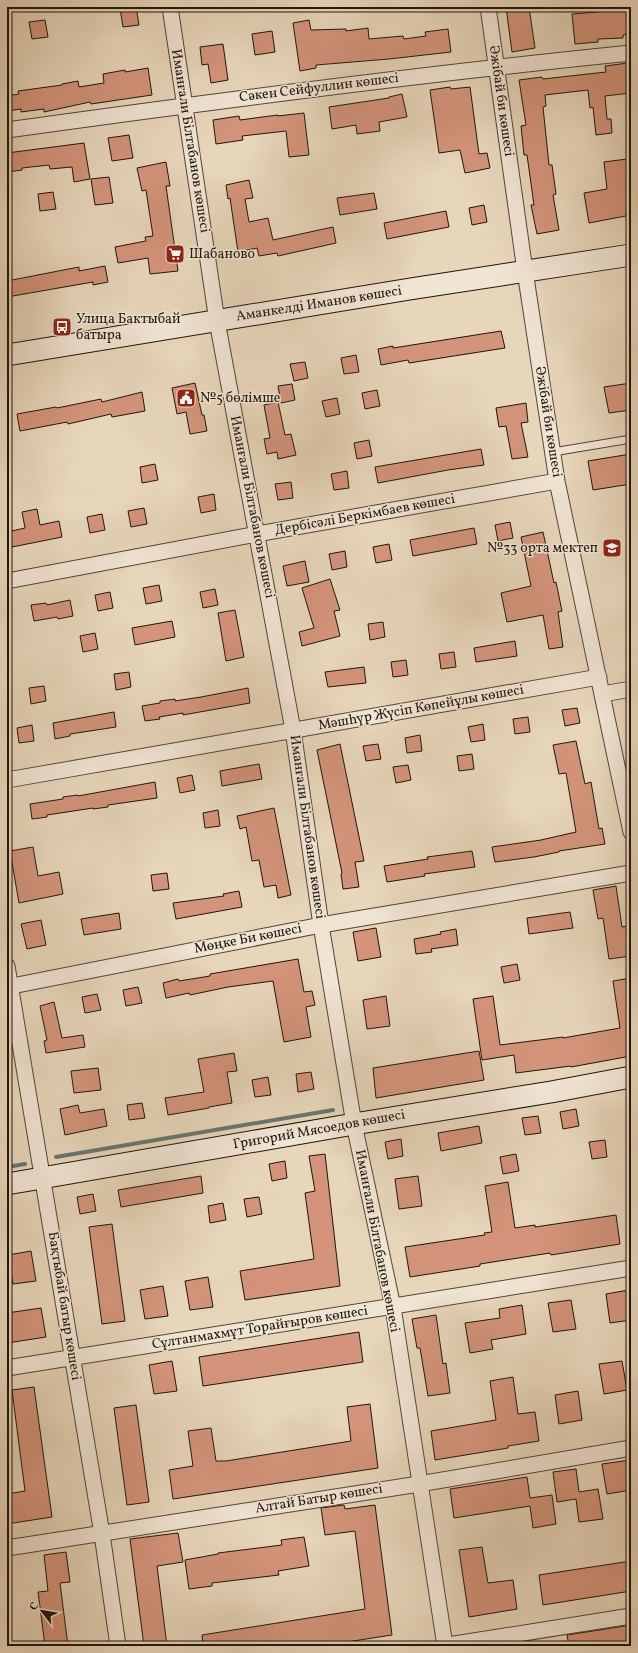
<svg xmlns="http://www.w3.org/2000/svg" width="638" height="1653" font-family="Vollkorn,serif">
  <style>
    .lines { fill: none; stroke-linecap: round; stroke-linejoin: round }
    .stream { stroke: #67776f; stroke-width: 4 }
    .building { fill: #d4947b; stroke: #1f150d }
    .service-casing { stroke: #514538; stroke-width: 9 }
    .minor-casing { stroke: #514538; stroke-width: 17 }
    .secondary-casing { stroke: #1f150d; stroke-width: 23 }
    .service { stroke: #f0e4d3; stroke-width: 7 }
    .minor { stroke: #f0e4d3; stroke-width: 15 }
    .secondary { stroke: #f0e4d3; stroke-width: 21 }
    .labels { text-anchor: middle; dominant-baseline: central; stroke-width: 3; stroke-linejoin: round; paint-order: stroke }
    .street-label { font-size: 14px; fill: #1f150d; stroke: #f0e4d3 }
    .poi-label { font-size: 14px; fill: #1f150d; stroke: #f0e4d3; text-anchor: start }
  </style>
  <rect width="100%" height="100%" fill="#e8d6bb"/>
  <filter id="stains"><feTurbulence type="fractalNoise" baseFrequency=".005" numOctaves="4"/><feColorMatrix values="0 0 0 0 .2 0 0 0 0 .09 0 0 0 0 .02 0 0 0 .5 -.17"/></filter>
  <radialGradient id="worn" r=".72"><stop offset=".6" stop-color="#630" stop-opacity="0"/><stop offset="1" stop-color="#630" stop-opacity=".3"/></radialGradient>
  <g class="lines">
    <path class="stream" d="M56,1157L333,1110
      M7,1167L25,1164"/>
  </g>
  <path class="building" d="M128,7H136L139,25L123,27L120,8Z
    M506,7H529L535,48L512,52Z
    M631,7V34L623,35V38L598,39V42L575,44L572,14L598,12V9Z
    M45,20L48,37L32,39L29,22Z
    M309,20L311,30L346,29V31L368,28L369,39L403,36L404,39L426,36L425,32L448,29L451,52L389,59L316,65V68L300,71L293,23Z
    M272,31L275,52L255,55L252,34Z
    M223,44L228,80L211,83L208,64L202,65L200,47Z
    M628,63L631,93L605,96L607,119H611L612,133L596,135L593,107L590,108L588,90L545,95L546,106L543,107L549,165H552L556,194L553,195L559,230L537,234L531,205H534L527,155H524L521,126L526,125L519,80L542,77L543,79L606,72L605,66Z
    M148,68L152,95L91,104L90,102L44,112V109L21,112V109L7,111V96L19,94L18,91L62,85V84L78,81L79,87L104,83L103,74L125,70V72Z
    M450,87L451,89L470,87L479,154L487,153L490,168L465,173L460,150L439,153L430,90Z
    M402,94L407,117L379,122L380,131L357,134L356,125L332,129L329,107L389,98V97Z
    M304,113L309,155L289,157L286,131L242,136L243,140L216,144L213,120L239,116L240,120L278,115V116Z
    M129,135L133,158L112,161L108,138Z
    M84,143L90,179L74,182L72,167L50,169L49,165L22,168V170L7,172V153Z
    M627,159L631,192V215L589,223L584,193L607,189L604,162Z
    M166,162L170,186H166L178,271L150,274L148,258L118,263L115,247L146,241L145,237L153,236L146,190L142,191L137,168Z
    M109,177L113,203L95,205L91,179Z
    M249,180L253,198L245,199L249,222L268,218L273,240L333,227L336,243L278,256L277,253L259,256L257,248L238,252L230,198L228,199L226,185Z
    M53,192L56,209L40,211L38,194Z
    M374,193L377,209L340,215L337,198Z
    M484,205L487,222L472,225L469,208Z
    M446,211L449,227L387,239L384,223Z
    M105,266L108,282L93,285V282L7,297V281L79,267V271Z
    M501,331L505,348L409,363L408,360L381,365L378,349L393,346V348Z
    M356,355L359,372L344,374L341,358Z
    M305,362L308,378L294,381L290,364Z
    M195,383L202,415H204L207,431L190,434L186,412L177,414L172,388Z
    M631,383V410L609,413L604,387Z
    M292,384L295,400L281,403L278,386Z
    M377,390L380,406L365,409L362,393Z
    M142,392L145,411L112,417L111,414L68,424L67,422L20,431L17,414L56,407L57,408L101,399L102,402Z
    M337,398L340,414L326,417L322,401Z
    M278,402L285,435L291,434L296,455L278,459L277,452L267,454L264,439L270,438L264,405Z
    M526,403L528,422L521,423L528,457L512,459L506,426L499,427L496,408Z
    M369,440L372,456L357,459L354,443Z
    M481,449L484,465L448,470L378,483L375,467Z
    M631,454V484L593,490L588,461Z
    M155,464L158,480L142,483L140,467Z
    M347,471L349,488L334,490L331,474Z
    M291,482L293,498L278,500L275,484Z
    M214,494L216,510L201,513L198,497Z
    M144,508L147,524L131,527L128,511Z
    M37,509L40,525L59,521L62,537L7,548V532L25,528L22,512Z
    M102,514L105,530L90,533L87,517Z
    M510,522L513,538L498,541L495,525Z
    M474,528L477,544L413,556L410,540Z
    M543,532L554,583L556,582L562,611L558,612L563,647L549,649L543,615L507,622L501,593L531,586L521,537Z
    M389,544L392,560L376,563L373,547Z
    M345,551L347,567L332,570L329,554Z
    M305,561L309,582L287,586L283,566Z
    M330,579L340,610L334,611L340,636L302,646L299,632L314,628L302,588Z
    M159,585L162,601L146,604L143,588Z
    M215,589L218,605L203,608L200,592Z
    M110,592L113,608L98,611L95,595Z
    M70,600L73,616L58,619L57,617L34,621L31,605L46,603L47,605Z
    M235,610L244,657L226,661L218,613Z
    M172,621L175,637L135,645L132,628Z
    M383,622L385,637L370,640L368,624Z
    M95,633L98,649L83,652L80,636Z
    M515,641L517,656L476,662L474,648Z
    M454,652L456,667L441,669L439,654Z
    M406,660L408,675L393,677L391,662Z
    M364,667L366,683L328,687L325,672Z
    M129,672L131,687L116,690L114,674Z
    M44,686L46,701L31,704L29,688Z
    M248,688L250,703L183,715V713L159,717L160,719L145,721L142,706L160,703V701L175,699V701L201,697Z
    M577,708L580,723L565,726L562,710Z
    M114,712L116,727L70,734V736L55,739L53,723Z
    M528,717L530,732L515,734L513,719Z
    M483,724L485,740L471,742L468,727Z
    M32,725L34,741L19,743L17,728Z
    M420,735L422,751L407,753L405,738Z
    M576,741L585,784L591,782L599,829L602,828L605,844L559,851V852L534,857L495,862L492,847L541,840L576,832L566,773L559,774L553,745Z
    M340,744L364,861L355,862L359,887L343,889L341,874L342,873L317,750Z
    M378,744L381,759L366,761L363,746Z
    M472,754L474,769L459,771L457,756Z
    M259,764L262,779L222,786L220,771Z
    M408,765L411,780L396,783L393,767Z
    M192,775L195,790L180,793L177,778Z
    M155,782L157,798L108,805V807L93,809V808L47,815V817L32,819L30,804L63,799V797L78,795V796Z
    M274,808L291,895L278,898L276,885L264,887L259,860L252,861L246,827L240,829L237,816Z
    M218,810L220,826L205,828L203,813Z
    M33,847L38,876L59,872L63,894L19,903L10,851Z
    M472,851L475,867L424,874L425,876L387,882L384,866L428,859L427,857Z
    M167,873L169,889L153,891L151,875Z
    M616,886L622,927L628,926L631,956L609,959L603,918L598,919L593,890Z
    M239,891L242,907L176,919L173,903L224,896L223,894Z
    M570,912L573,928L529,934L527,918Z
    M119,913L121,929L84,935L81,919Z
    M41,920L46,945L27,949L21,924Z
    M376,928L381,957L358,961L353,932Z
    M456,929L458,945L431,949L432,952L416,954L414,939L441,934L440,932Z
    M298,959L304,992L312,991L315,1005L306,1007L311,1037L284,1042L273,981L228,987L190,995L189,993L166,998L163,983L178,979L179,981L210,976V974Z
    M517,964L520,980L504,983L501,967Z
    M631,978V1056L571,1067V1066L516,1073L514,1055L482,1060L473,999L493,996L500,1045L563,1037V1038L620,1028L613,981Z
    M138,987L142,1003L126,1006L123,990Z
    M97,994L101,1010L85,1013L82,997Z
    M386,996L390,1026L367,1029L363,1000Z
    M54,1002L62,1038L83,1035L85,1047L46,1053L44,1041L47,1040L40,1006Z
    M479,1051L484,1080L376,1098L373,1068Z
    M234,1053L237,1071L227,1072L232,1103L209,1107V1108L168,1115L165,1098L204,1092L198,1059Z
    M98,1068L101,1090L74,1093L71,1071Z
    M311,1072L314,1089L298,1092L296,1074Z
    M268,1077L271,1095L255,1097L252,1080Z
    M142,1103L145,1118L129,1120L127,1105Z
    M78,1105L80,1113L104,1109L107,1126L65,1135L60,1109Z
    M576,1109L579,1126L563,1129L560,1112Z
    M538,1116L541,1133L525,1135L522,1118Z
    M479,1126L482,1143L441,1151L438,1133Z
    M401,1139L403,1156L388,1159L385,1142Z
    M605,1140L607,1157L592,1159L589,1142Z
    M325,1154L340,1286L245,1300L240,1271L314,1259L305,1193L315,1191L309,1156Z
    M516,1154L519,1171L503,1174L500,1157Z
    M285,1161L287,1178L272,1181L269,1164Z
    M201,1176L203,1193L121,1207L118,1190Z
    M418,1176L422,1206L399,1209L395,1179Z
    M508,1182L515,1228L535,1225V1227L616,1215L620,1244L551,1255L550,1253L480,1264V1266L410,1277L405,1247L485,1235L484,1233L492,1232L485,1186Z
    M93,1194L96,1211L80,1214L77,1197Z
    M259,1197L262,1214L247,1217L244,1199Z
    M223,1203L226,1220L210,1223L208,1206Z
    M112,1224L125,1321L102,1324L89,1227Z
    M31,1251L36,1281L13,1284L8,1255Z
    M208,1277L213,1307L190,1310L185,1281Z
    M163,1286L168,1316L145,1319L140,1290Z
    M629,1290L631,1320L610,1323L606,1294Z
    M571,1300L576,1329L553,1332L548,1303Z
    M522,1305L526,1334L491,1340L493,1349L470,1353L465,1323L500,1318L499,1309Z
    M41,1308L46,1337L7,1343V1313Z
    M436,1315L443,1364L446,1363L450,1393L428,1396L420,1348H417L412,1319Z
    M359,1332L363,1362L203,1386L199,1357Z
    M172,1361L177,1391L154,1394L149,1365Z
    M622,1361L627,1390L604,1394L599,1364Z
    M513,1377L518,1414L535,1412L539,1441L508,1446V1448L435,1460L431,1431L496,1420L490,1381Z
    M34,1387L52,1517L7,1524V1494L25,1491L12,1390Z
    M578,1391L582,1420L559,1424L555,1395Z
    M370,1404L378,1468L173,1499L169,1470L193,1466L188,1431L211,1428L216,1461H226L351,1441L347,1407Z
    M136,1405L149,1502L127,1505L114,1408Z
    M631,1460V1490L607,1494L602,1464Z
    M576,1469L579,1492L598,1489L603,1519L579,1522L576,1499L557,1502L553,1472Z
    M527,1477L530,1498L552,1495L556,1524L533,1528L530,1506L454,1518L450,1489Z
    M344,1505L345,1509L375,1505L392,1635L321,1646H203L202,1635L365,1609L355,1531L325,1535L321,1508Z
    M178,1533L183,1562L157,1566L167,1646H144L130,1539Z
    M304,1537L309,1566L278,1571L279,1575L212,1583V1586L189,1589L185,1560L218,1554V1553L282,1545L281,1540Z
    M482,1547L488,1583L513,1580L517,1609L469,1617L459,1550Z
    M66,1552L70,1582L60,1583L68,1646H45L38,1592L48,1591L44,1555Z
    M631,1561V1591L543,1605L539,1575Z
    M631,1625V1646H569L567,1635Z"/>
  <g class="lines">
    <g class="service-casing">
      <path id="service" d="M553,452L631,439"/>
    </g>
    <g class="minor-casing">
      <path id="minor" d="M170,7L217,321L293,730L321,925L354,1124L393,1307L445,1646
        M488,7L525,271L557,481L631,832
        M7,130C215,101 422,74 631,53
        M7,581L257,534L557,481
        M603,694L631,689
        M7,780L599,677
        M7,966L102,1534L118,1646
        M7,987L321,925L631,873
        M7,1368L631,1268
        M7,1548L419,1484L631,1448
        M442,1646L631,1616"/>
    </g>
    <g class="secondary-casing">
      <path id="secondary" d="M7,355L410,289L631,255
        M7,1184L354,1124L551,1092L631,1077"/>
    </g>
    <use href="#service" class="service"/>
    <use href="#minor" class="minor"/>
    <use href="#secondary" class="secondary"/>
  </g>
  <defs>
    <g id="supermarket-square" transform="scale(1)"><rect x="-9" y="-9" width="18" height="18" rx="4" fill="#8f2418" stroke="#f0e4d3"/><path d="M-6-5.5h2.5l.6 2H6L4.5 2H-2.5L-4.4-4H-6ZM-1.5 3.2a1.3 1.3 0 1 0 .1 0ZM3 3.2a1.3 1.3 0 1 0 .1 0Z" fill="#fff"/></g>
    <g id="bus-square" transform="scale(1)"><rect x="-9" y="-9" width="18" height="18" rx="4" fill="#8f2418" stroke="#f0e4d3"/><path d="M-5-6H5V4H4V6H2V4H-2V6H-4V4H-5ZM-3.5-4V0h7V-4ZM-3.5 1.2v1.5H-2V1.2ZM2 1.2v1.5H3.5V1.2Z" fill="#fff"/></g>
    <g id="civic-square" transform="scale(1)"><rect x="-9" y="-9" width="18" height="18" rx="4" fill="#8f2418" stroke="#f0e4d3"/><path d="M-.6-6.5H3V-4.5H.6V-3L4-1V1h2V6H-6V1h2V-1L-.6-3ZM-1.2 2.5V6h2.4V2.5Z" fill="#fff"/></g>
    <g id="school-square" transform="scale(1)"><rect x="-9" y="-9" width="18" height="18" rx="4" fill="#8f2418" stroke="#f0e4d3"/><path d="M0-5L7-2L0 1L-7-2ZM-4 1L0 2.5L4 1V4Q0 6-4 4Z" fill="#fff"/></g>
  </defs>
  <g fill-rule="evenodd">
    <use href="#supermarket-square" x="175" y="254"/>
    <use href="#bus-square" x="62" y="327"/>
    <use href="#civic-square" x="186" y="398"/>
    <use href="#school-square" x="612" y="548"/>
  </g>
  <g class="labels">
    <g class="street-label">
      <text transform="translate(319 88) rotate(-7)">Сәкен Сейфуллин көшесі</text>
      <text transform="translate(501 101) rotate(82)">Әжібай би көшесі</text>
      <text transform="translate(190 141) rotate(81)">Иманғали Білтабанов көшесі</text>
      <text transform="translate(319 304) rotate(-9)">Аманкелді Иманов көшесі</text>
      <text transform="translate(548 422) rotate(81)">Әжібай би көшесі</text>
      <text transform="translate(252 507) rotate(79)">Иманғали Білтабанов көшесі</text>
      <text transform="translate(365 515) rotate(-10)">Дербісәлі Беркімбаев көшесі</text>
      <text transform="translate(421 708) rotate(-10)">Мәшһүр Жүсіп Көпейұлы көшесі</text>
      <text transform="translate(307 827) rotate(82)">Иманғали Білтабанов көшесі</text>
      <text transform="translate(248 939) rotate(-11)">Мөңке Би көшесі</text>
      <text transform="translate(319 1130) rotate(-10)">Григорий Мясоедов көшесі</text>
      <text transform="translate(377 1241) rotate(79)">Иманғали Білтабанов көшесі</text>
      <text transform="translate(64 1306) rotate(81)">Бақтыбай батыр көшесі</text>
      <text transform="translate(260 1328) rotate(-9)">Сұлтанмахмұт Торайғыров көшесі</text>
      <text transform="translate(319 1499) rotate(-9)">Алтай Батыр көшесі</text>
    </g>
    <g class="poi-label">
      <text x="189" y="254">Шабаново</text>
      <text x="76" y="319">Улица Бактыбай<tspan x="76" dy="16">батыра</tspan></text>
      <text x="200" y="398">№5 бөлімше</text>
      <text x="598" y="548" text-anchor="end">№33 орта мектеп</text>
    </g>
  </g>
  <rect width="638" height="1653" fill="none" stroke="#e8d6bb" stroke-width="24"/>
  <rect x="8" y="8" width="622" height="1637" fill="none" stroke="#1f150d" stroke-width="2"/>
  <rect x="12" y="12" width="614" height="1629" fill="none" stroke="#1f150d"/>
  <g transform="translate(42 1611) rotate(301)" stroke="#f0e4d3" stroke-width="3" paint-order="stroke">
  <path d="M0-3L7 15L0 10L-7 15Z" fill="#1f150d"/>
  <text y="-6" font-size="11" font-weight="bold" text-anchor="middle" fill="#1f150d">С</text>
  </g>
  <rect width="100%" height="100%" filter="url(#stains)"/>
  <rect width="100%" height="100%" fill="url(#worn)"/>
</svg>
